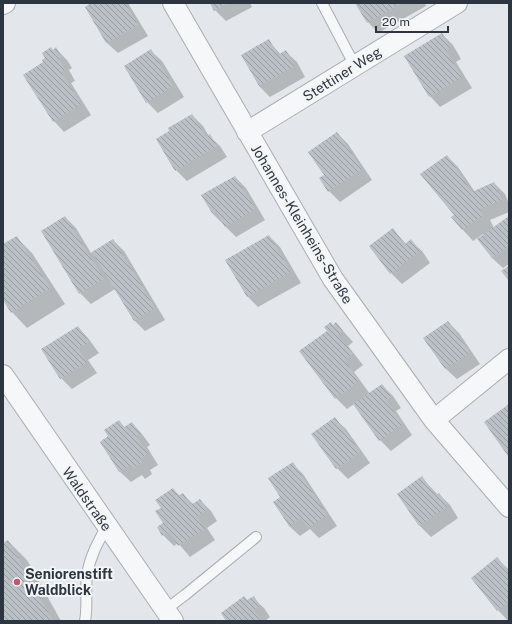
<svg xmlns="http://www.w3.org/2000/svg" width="512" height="624" font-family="'Public Sans',sans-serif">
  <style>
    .shadow { fill: #0003 }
    .building { fill: url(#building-back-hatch) }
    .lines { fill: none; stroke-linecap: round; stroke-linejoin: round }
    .lane-casing { stroke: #a9aeb4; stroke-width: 12 }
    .street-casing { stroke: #a9aeb4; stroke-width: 22 }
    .lane { stroke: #f6f7f8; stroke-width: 10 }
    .street { stroke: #f6f7f8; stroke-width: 20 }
    .poi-dot { fill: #c05771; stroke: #f3f5f7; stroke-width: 1.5 }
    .labels { text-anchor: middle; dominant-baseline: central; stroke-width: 4; stroke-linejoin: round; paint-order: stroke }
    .street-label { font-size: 14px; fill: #2d3640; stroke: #f3f5f7 }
    .poi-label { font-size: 14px; font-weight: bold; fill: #2d3640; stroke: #f3f5f7; text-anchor: start }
  </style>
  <defs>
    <pattern id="building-back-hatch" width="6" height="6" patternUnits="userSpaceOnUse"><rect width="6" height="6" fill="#bbc0c6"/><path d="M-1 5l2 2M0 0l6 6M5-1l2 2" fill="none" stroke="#989da2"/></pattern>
  </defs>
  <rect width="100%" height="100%" fill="#e3e6ea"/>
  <path class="shadow" d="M93,3H128L148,36L118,53L107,43L87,7Z
    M211,3H250L252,7L226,21L215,10Z
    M356,3H425L426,6L378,33L368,22Z
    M442,34L453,45L461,59L456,62L472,88L440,107L430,96Z
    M268,40L281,55L286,52L297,62L305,77L270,97L259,86Z
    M56,49L67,60L72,68L69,70L75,81L71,83L91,115L64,132L54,121L45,62Z
    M151,51L162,61L184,97L158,113L147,102Z
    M192,115L203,126L209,136L220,146L227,157L187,181L176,170Z
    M337,133L348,144L372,180L340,202L329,191L320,179L325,176Z
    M447,156L458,167L475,192L494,183L505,194L509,204V212L490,220L494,228L509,217V264L503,268L492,258L483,234L473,241L463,230L453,217L455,215Z
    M235,177L246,188L265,220L236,237L212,213Z
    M65,217L76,228L91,253L113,240L124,251L165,320L145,331L134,320L115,289L91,304L80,293Z
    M393,230L406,244L411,241L422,251L430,263L402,284L391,273Z
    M269,236L280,247L301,283L258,307L247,296Z
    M16,237L32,253L65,304L27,328L12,312L3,299V246Z
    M448,322L459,333L480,364L457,379L446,369L425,338Z
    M336,323L353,342L348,346L363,365L354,372L370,394L382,385L393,396L401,408L396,411L412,435L391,451L380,440L354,404L347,409L336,398L301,351L328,331Z
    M78,327L88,338L99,353L88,360L97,373L72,389L61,378Z
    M335,419L346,429L370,463L348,479L337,468Z
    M119,421L125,428L132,423L142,434L150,445L147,447L158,465L150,470L152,474L145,479L142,475L131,482L120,472L101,443L110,437Z
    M292,463L303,474L337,526L319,538L310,529L300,536L289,526L282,497Z
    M422,478L438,495L439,494L450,505L458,518L431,537L420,526L398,494Z
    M173,489L180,496L183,494L193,504L200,500L211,511L217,521L207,528L215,540L190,557L178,543L174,546L163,535L164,524L162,508Z
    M8,541L27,560L61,621H3V544Z
    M497,558L509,570L508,621L498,610Z
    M253,598L264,608L270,617L265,621H228L248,601Z"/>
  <path class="building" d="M91,3H125L138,25L106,43L85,7Z
    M210,3H228L214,11Z
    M355,3H402L367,23Z
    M442,33L451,48L446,51L462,77L429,97L404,56Z
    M269,39L278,55L286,50L295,66L259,86L241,55Z
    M51,47L53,50L56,47L62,57L59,59L65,70L61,72L81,104L53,122L23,75L43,62L42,60L45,58L42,53Z
    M151,49L173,86L146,103L124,66Z
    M192,114L206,137L210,134L217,146L175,171L156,139L169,131L168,128Z
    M337,132L362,169L328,192L319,178L324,175L308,152Z
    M447,155L472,192L494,182L502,200L480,209L483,215L462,230L451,217L454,215L420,174Z
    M235,176L255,209L225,227L216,211L212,213L201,195Z
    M65,216L104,279L79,294L41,231Z
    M509,216V246L492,258L477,239Z
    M393,228L405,244L411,239L420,251L390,274L369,246Z
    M269,235L291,272L247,297L225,260Z
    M17,236L50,288L11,313L3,300V244Z
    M113,239L155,308L134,321L92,252Z
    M509,266V281L501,271Z
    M448,321L470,353L445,369L423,338Z
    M331,322L333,325L336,322L343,331L338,335L353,354L344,360L359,381L335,399L299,351L327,331L324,327Z
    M78,326L89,342L78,349L87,362L60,379L41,349Z
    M382,384L391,396L386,400L402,424L379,441L353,404Z
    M509,404V455L508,456L484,422Z
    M335,417L360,452L336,469L311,434Z
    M119,420L124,427L132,422L140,434L136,436L148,454L140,459L142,463L134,468L131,465L119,472L100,442L108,436L104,430Z
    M293,462L327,515L308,528L301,518L289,526L273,502L280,497L268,478Z
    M422,476L435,495L439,493L448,506L419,526L397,494Z
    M173,488L178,496L183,493L191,505L200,499L207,510L197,517L205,529L178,546L169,532L162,536L157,527L163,523L155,511L161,508L155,500Z
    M8,540L53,621H3V543Z
    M497,557L509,572V601L497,611L471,578Z
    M244,596L247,600L254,596L260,606L254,610L260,619L258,621H226L221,613Z"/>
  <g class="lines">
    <g class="lane-casing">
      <path id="lane" d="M322,3L355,66
        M165,610L185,595L256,537
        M85,621C88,606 85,590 87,575C90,556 98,542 107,526"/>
    </g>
    <g class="street-casing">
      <path id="street" d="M173,3L333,279L434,420L509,507
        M3,4L5,3
        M247,132L457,3
        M3,375L173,621
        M434,420L509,359"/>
    </g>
    <use href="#lane" class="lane"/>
    <use href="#street" class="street"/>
  </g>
  <circle class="poi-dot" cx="17" cy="582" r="4"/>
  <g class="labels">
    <g class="street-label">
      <text transform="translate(342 74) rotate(-32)">Stettiner Weg</text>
      <text transform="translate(302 224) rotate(59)">Johannes-Kleinheins-Straße</text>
      <text transform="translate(87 499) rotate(55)">Waldstraße</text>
    </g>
    <g class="poi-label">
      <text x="25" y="574">Seniorenstift<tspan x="25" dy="16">Waldblick</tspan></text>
    </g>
  </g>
  <rect width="512" height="624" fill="none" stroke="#2d3640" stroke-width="8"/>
  <path d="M376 26v6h72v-6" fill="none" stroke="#2d3640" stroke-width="2"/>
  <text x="382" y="26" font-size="12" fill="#2d3640" stroke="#f3f5f7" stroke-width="3" paint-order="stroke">20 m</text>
</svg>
